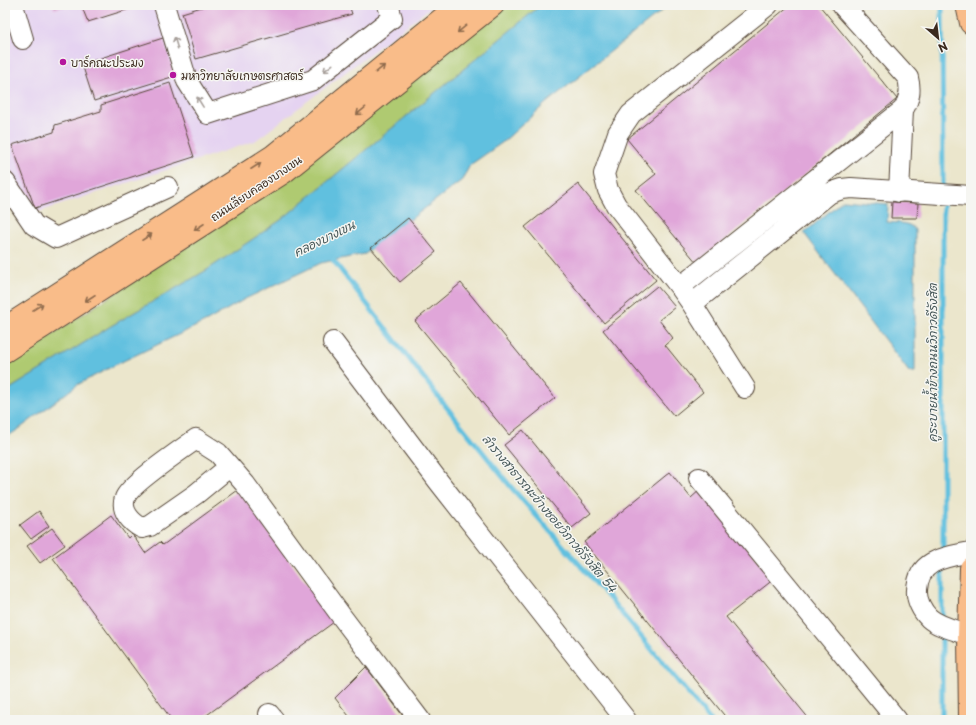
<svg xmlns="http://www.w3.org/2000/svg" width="976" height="725" font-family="'Playpen Sans','Playpen Sans Thai',sans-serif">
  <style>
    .built { fill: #e5d3f1 }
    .green { fill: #afca71; stroke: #757a48 }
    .water { fill: #61c0df; stroke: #4e757e }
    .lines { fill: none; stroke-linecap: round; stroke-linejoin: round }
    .stream { stroke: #61c0df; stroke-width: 5 }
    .building { fill: #e0a6d9 }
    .minor-casing { stroke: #554638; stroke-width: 22 }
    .major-casing { stroke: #554638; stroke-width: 24 }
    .minor { stroke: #fff; stroke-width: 20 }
    .major { stroke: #f9bc89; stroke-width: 22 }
    .oneway { stroke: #906c4e }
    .oneway2 { stroke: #a79f9a }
    .poi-dot { fill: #b5179e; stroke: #f6f6f2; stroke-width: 1.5 }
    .labels { text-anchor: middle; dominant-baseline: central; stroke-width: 3; stroke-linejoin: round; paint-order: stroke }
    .poi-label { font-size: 11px; fill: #3b2a1e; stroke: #f6f6f2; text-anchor: start }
    .street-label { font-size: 11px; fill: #3b2a1e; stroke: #f6f6f2 }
    .water-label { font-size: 12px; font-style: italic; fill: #465758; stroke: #f6f6f2 }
  </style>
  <rect width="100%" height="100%" fill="#f6f6f2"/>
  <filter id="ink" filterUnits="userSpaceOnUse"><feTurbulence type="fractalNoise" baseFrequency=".025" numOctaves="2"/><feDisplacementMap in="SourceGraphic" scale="8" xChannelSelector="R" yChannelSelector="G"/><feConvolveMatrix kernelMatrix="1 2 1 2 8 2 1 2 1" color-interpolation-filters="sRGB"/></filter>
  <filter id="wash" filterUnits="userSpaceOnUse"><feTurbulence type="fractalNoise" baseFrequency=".012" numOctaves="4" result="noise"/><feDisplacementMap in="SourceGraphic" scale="16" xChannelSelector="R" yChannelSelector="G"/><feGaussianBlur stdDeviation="0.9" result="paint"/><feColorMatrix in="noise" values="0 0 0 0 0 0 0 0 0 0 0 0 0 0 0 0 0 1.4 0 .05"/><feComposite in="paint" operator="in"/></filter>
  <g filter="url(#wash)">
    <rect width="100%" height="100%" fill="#ebe6cc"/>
    <path class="built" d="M5,5H434L255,141L29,215L5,156Z"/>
    <path class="green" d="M500,5H541L281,220L207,270L111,326L5,392V365L188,246Z"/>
    <path class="water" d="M541,5H669L545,104L503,142L470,165L462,180L365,254L321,263L245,299L207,321L115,365L77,385L19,429L5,438V392L111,326L207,270L281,220Z
      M843,200L888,204L887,222C896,223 911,222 915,230V372H909L804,233Z"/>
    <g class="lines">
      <path class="stream" d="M942,5L943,191
        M330,256L440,399L511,487L610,599L710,720
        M943,553V199
        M942,621V563
        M942,631V720"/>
    </g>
    <g id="blocks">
      <path class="building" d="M53,5H68V6L54,9Z
        M81,5H142L88,22Z
        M208,5H349L352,14L196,59L182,13Z
        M790,5H819L897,99L697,263L636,190L656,174L627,139Z
        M163,38L175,76L94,101L82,64Z
        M170,83L194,157L35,208L12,145L54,132L55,125L101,111V105Z
        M578,184L656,280L604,323L525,227Z
        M892,202L918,203L917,218H891Z
        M408,218L436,252L400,282L371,248Z
        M461,283L555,398L509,435L415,321Z
        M657,286L675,307L659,320L673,338L665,345L703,392L674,416L603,330Z
        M523,430L591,513L572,528L504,445Z
        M670,472L691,498L701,489L774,579L726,617L810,720H728L584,542Z
        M238,490L334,622L200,720H172L53,558L111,515L128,538L132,534L145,553L160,542L163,545Z
        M39,511L49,526L31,539L20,525Z
        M52,528L65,545L40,563L27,546Z
        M366,667L406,720H352L335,698Z"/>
    </g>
  </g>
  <g filter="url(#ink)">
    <use href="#blocks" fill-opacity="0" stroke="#554638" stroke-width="1"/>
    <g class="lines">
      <g class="minor-casing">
        <path id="minor" d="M13,5L23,39
          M164,5L187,81L208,114L313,80L392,18L388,5
          M842,5L908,78C911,90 910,98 903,110L680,287L692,304L830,193L842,189L851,188L971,196
          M5,182L34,225L56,238L168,187
          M899,192L903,110
          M680,287L616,205L608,190L604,174L618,133L631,114L768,5
          M692,304L745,388
          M333,342L439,482L626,720
          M229,467L196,494L150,526L142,528C132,523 120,511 125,498C129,485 182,449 196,439L218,453L245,484L342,617L420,720
          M699,478L897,720
          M969,635C956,630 939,627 929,618C922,611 916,600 917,590C918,559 946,557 971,552
          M269,714L274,720"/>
      </g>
      <g class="major-casing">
        <path id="major" d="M967,5L971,23
          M5,328L273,156L459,5
          M5,351L284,172L493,5
          M970,720L969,635L971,568"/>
      </g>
      <use href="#minor" class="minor"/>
      <use href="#major" class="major"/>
    </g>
    <defs><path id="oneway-shaft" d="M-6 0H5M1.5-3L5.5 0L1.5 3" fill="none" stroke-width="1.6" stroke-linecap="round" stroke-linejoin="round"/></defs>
    <g class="oneway">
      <use href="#oneway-shaft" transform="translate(462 29) rotate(141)"/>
      <use href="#oneway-shaft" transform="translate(380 69) rotate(-39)"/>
      <use href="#oneway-shaft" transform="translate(361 111) rotate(141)"/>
      <use href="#oneway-shaft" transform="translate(256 166) rotate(-33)"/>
      <use href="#oneway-shaft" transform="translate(199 227) rotate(147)"/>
      <use href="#oneway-shaft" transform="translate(147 237) rotate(-33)"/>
      <use href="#oneway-shaft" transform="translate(90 298) rotate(147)"/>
      <use href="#oneway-shaft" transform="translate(38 307) rotate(-32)"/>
    </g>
    <g class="oneway2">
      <use href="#oneway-shaft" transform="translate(176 43) rotate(-107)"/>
      <use href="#oneway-shaft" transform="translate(328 68) rotate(142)"/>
      <use href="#oneway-shaft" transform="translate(200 102) rotate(-122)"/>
    </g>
  </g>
  <g class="poi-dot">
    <circle cx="63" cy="62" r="4"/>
    <circle cx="173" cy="75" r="4"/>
  </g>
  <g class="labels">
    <g class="poi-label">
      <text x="71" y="62">บาร์คณะประมง</text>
      <text x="181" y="75">มหาวิทยาลัยเกษตรศาสตร์</text>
    </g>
    <g class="street-label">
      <text transform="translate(256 188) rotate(-34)">ถนนเลียบคลองบางเขน</text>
    </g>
    <g class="water-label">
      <text transform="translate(324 238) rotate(-26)">คลองบางเขน</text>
      <text transform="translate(932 363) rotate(-90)">คูระบายน้ำข้างถนนวิภาวดีรังสิต</text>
      <text transform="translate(550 513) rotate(50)">ลำรางสาธารณะข้างซอยวิภาวดีรังสิต 54</text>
    </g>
  </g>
  <rect width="976" height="725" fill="none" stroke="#f6f6f2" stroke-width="20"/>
  <g transform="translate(938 38) rotate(152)" stroke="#f6f6f2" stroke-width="3" paint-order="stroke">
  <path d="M0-3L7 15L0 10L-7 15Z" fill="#3b2a1e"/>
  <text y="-6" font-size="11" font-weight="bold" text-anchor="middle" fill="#3b2a1e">N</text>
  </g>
</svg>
